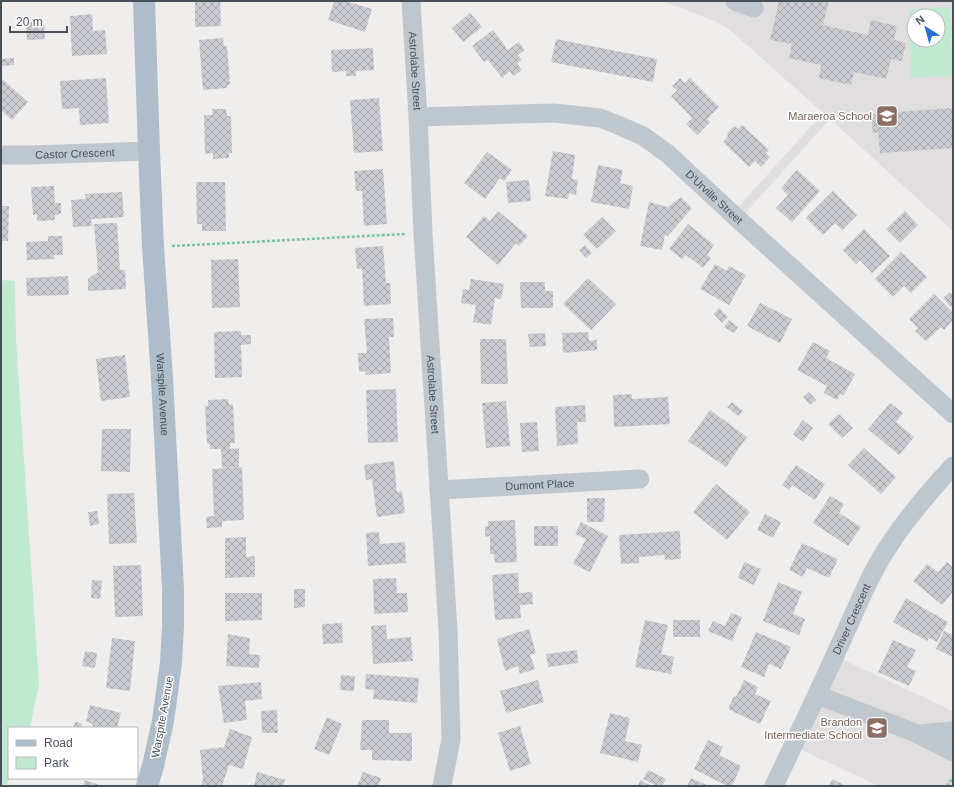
<svg xmlns="http://www.w3.org/2000/svg" width="954" height="787" font-family="Arial,sans-serif">
  <style>
    .education { fill: #e0dede; fill-rule: evenodd }
    .park { fill: #bfead0; fill-rule: evenodd }
    .building { fill: url(#building-cross-hatch) }
    .lines { fill: none; stroke-linecap: round; stroke-linejoin: round }
    .path { stroke: #7ac5a1; stroke-width: 2.5; stroke-dasharray: 3 2; stroke-linecap: butt }
    .minor { stroke: #bfc7ce; stroke-width: 19 }
    .major { stroke: #afbcca; stroke-width: 22 }
    .labels { text-anchor: middle; dominant-baseline: central; stroke-width: 3; stroke-linejoin: round; paint-order: stroke }
    .street-label { font-size: 11px; fill: #475059; stroke: #fff }
    .education-label { font-size: 11px; fill: #785e54; stroke: #fff; text-anchor: end }
  </style>
  <defs>
    <pattern id="building-cross-hatch" width="8" height="8" patternUnits="userSpaceOnUse"><rect width="8" height="8" fill="#caccd1"/><path d="M0 0l8 8M0 8l8-8" fill="none" stroke="#a6a8ad"/></pattern>
  </defs>
  <rect width="100%" height="100%" fill="#f0eded"/>
  <path class="education" d="M662,1H953V231L830,119L739,220L732,214L823,113L730,30L717,22ZM914,16H938V40H914Z
    M835,656L953,711V786H879L793,746Z"/>
  <path class="park" d="M950,7L952,76L911,78L909,9ZM914,16H938V40H914Z
    M1,280L15,281L16,340L39,684L30,728H9V778H10L6,786H1Z"/>
  <path class="building" d="M195,1H220L221,26L195,27Z
    M334,1H345L372,9L365,32L328,20Z
    M779,1H829L823,25L868,35L871,20L897,26L894,40L906,43L902,61L891,59L886,79L854,72L851,85L819,78L821,65L789,58L792,44L770,40Z
    M470,13L482,27L463,42L452,28Z
    M92,14L93,31L105,30L107,54L72,56L70,16Z
    M44,21L45,39L27,40L26,22Z
    M493,30L508,50L519,42L525,50L518,55L522,60L517,63L522,70L513,76L510,71L502,78L488,60L484,62L472,46Z
    M223,38L224,46H227L230,84L227,85V88L203,90L199,40Z
    M556,39L657,59L653,82L551,62Z
    M373,48L374,70L356,71V76H346V71L332,72L331,50Z
    M14,58V65L1,66V59Z
    M1,78L28,102L12,120L1,110Z
    M106,78L109,123L80,125L79,108L62,109L60,81Z
    M680,78L685,83L690,78L719,107L707,119L710,122L697,135L686,124L692,118L671,96L677,91L672,86Z
    M379,98L383,151L354,153L350,100Z
    M953,108V148L880,153L878,132L873,133L871,114Z
    M212,109H226L227,116H231L232,153H229V158L213,159V153L205,154L204,115H213Z
    M742,125L769,150L766,153L770,157L761,167L755,161L749,167L723,142L728,136L727,134L734,126L738,129Z
    M553,151L575,155L572,179L578,180L576,195L569,193L568,199L545,196Z
    M487,152L512,170L504,181L500,178L485,199L464,183Z
    M598,165L623,170L620,183L633,186L629,209L591,202Z
    M383,169L387,224L364,226L362,191H356L354,171Z
    M797,170L820,191L792,222L776,208L788,195L781,188Z
    M529,180L531,201L508,203L506,182Z
    M196,182H225L226,231H202V224H197Z
    M54,186L55,203H61V214L55,215V220L37,221V214L33,215L31,187Z
    M833,191L857,215L842,230L835,223L823,235L806,218Z
    M122,192L124,217L91,219L92,226L73,227L71,200L86,199L85,194Z
    M681,197L692,208L668,236L665,235L662,250L640,246L649,202L668,207Z
    M1,206H9L8,241H1Z
    M498,211L528,236L519,246L516,243L498,265L466,237L484,216L490,221Z
    M905,211L918,225L900,243L886,229Z
    M602,217L616,231L597,249L583,235Z
    M117,223L120,270H125L126,289L88,291V279L98,272L94,224Z
    M688,224L714,245L707,255L711,258L703,268L686,255L682,259L669,249Z
    M864,229L890,256L872,273L860,260L856,264L843,250Z
    M48,236H62L63,255H54V259L27,260L26,242L48,241Z
    M585,245L592,253L586,258L579,250Z
    M383,246L386,283H390L391,304L364,306L362,269H357L355,248Z
    M901,252L927,277L911,293L904,286L893,297L875,279Z
    M238,259L240,307L212,308L211,260Z
    M715,264L727,271L729,266L746,275L729,305L700,289Z
    M68,276L69,295L27,296L26,278Z
    M588,278L616,304L591,330L563,304Z
    M471,279L504,284L501,299L495,298L491,325L473,322L476,305L461,303L463,289L469,290Z
    M520,282H545V291H553V308H521Z
    M950,292L953,296V305L951,307L943,298Z
    M934,294L953,313V320L944,330L941,327L926,341L915,331L918,328L909,319Z
    M760,303L792,319L780,343L747,326Z
    M719,308L728,317L722,323L714,314Z
    M393,318L394,337H389L391,373L366,375L365,371L359,372L358,353H367L364,319Z
    M729,320L738,327L734,333L724,327Z
    M241,331V335H251V344L241,345L242,377L215,378L214,332Z
    M588,332L589,341L597,340V350L563,353L562,333Z
    M545,333L546,346L530,347L528,334Z
    M480,339H506L508,384H481Z
    M813,342L830,351L826,358L855,374L844,395L840,394L837,400L824,393L827,386L797,370Z
    M125,355L130,397L101,401L96,359Z
    M396,389L398,442L368,443L366,390Z
    M809,392L816,400L810,405L803,397Z
    M632,394V399L668,397L670,424L614,427L613,395Z
    M228,399L229,405L233,404L235,443H230V449L239,448V467L222,468L221,449H210V444H207L205,406H208V400Z
    M506,401L510,446L486,448L482,403Z
    M732,402L743,411L738,416L727,407Z
    M890,403L903,413L896,422L914,437L899,455L868,429Z
    M585,405L586,422H577L578,444L557,446L555,407Z
    M710,410L747,437L726,467L688,441Z
    M839,414L853,428L842,438L828,424Z
    M803,420L813,428L803,442L793,434Z
    M537,422L539,451L522,452L520,423Z
    M102,429H131L130,472L101,471Z
    M864,448L896,477L881,494L848,465Z
    M394,461L397,492L402,491L405,513L377,517L372,479L366,480L364,465Z
    M796,465L825,484L815,500L792,485L789,490L782,485Z
    M242,467L244,520L222,521V527L207,528L206,517L214,516L212,469Z
    M716,484L750,512L727,540L693,512Z
    M134,493L137,543L109,544L107,494Z
    M830,496L844,504L839,513L861,527L848,546L813,523Z
    M587,498H605L604,522H587Z
    M97,511L99,524L90,526L88,512Z
    M765,514L781,522L773,538L757,530Z
    M515,520L517,562L495,563L494,554H490V536L485,537V527L488,526V521Z
    M581,522L608,536L590,572L573,564L586,539L575,534Z
    M534,526H558V546H534Z
    M680,531L681,559L665,560L664,555L639,557V563L621,564L619,535Z
    M379,532L380,544L405,542L406,563L368,566L366,533Z
    M246,537V557L255,556V577L225,578V538Z
    M802,543L838,559L829,578L807,568L803,577L789,570Z
    M744,562L761,569L754,585L738,578Z
    M947,562L953,567V592L942,605L913,581L927,564L938,572Z
    M141,565L143,616L115,617L113,566Z
    M518,573L519,593L532,592L533,604L520,605L521,618L495,620L492,575Z
    M396,578L397,593H407L408,612L374,614L373,579Z
    M92,580L102,581L100,599L91,598Z
    M778,582L802,592L793,614L805,619L799,635L763,621Z
    M294,589H305V607L294,608Z
    M225,593H262V620L225,621Z
    M906,598L948,622L937,642L929,638L927,641L893,622Z
    M731,613L742,617L732,641L708,631L713,621L725,626Z
    M645,620L668,625L661,654L674,657L671,674L635,667Z
    M673,620H700V637H673Z
    M342,623L343,643L323,644L322,624Z
    M386,625L387,639L411,637L413,661L373,664L371,626Z
    M529,629L536,653L530,655L535,669L520,674L518,666L505,671L497,639Z
    M944,631L953,635V657L936,649Z
    M756,632L791,647L781,669L769,664L764,677L741,667Z
    M228,634L250,638L249,654L260,655L259,668L226,666Z
    M112,638L135,641L130,691L106,688Z
    M893,640L916,650L907,667L916,671L909,686L878,672Z
    M577,650L578,663L548,667L546,654Z
    M85,651L97,653L95,668L82,666Z
    M366,674L419,678L417,703L373,699L374,690L365,689Z
    M341,675L355,676L354,691L340,690Z
    M538,680L544,702L506,713L500,691Z
    M744,680L758,687L755,694L771,701L760,724L728,709L734,696L736,697Z
    M261,682L262,699L245,701L247,720L224,723L218,686Z
    M90,705L121,713L117,728H92L93,724L86,721Z
    M277,710L278,733H262L261,711Z
    M610,713L630,718L625,741L642,745L638,762L600,753Z
    M327,717L342,724L329,755L314,749Z
    M362,720H389V733H412V761L372,760V750H360Z
    M75,722L82,723L81,728H73Z
    M520,726L531,764L510,771L498,733Z
    M230,729L252,737L243,769L229,765L222,786H201L203,779L200,750L224,747Z
    M708,740L723,747L719,755L741,766L732,786H727L694,769Z
    M648,770L666,779L662,786H657L643,779Z
    M257,772L285,780L283,786H254Z
    M363,772L381,778L378,786H357Z
    M691,778L709,786H687Z
    M832,779L846,786H829Z
    M85,780L102,786H83Z
    M640,780L652,786H638Z"/>
  <g class="lines">
    <path class="path" d="M172,246L405,234
      M947,786L953,778"/>
    <g class="minor">
      <path id="s1" d="M411,1L418,117L423,233L448,630L451,739L442,786"/>
      <path d="M735,1L754,8"/>
      <path id="s2" d="M418,117L554,113L600,118L618,125L643,136L668,154L739,220L953,414"/>
      <path id="s3" d="M1,155H31L149,151"/>
      <path id="s4" d="M439,490L640,479"/>
      <path d="M817,695L918,734L953,752"/>
      <path d="M918,734L953,731"/>
      <path id="s5" d="M774,786C797,737 820,689 842,640C857,608 870,573 890,544C908,516 930,491 953,466"/>
    </g>
    <path class="major" id="s6" d="M144,1L149,151L153,247L162,378L173,589V626L171,663L163,721L153,766L147,786"/>
  </g>
  <defs>
    <g id="school-square" transform="scale(1.15)"><rect x="-9" y="-9" width="18" height="18" rx="4" fill="#8d6e63" stroke="#fff"/><path d="M0-5L7-2L0 1L-7-2ZM-4 1L0 2.5L4 1V4Q0 6-4 4Z" fill="#fff"/></g>
  </defs>
  <g fill-rule="evenodd">
    <use href="#school-square" x="887" y="116"/>
    <use href="#school-square" x="877" y="728"/>
  </g>
  <g class="labels">
    <g class="street-label">
      <text stroke="none"><textPath href="#s1" startOffset="70">Astrolabe Street</textPath></text>
      <text stroke="none"><textPath href="#s3" startOffset="74">Castor Crescent</textPath></text>
      <text stroke="none"><textPath href="#s2" startOffset="323">D'Urville Street</textPath></text>
      <text stroke="none"><textPath href="#s1" startOffset="394">Astrolabe Street</textPath></text>
      <text stroke="none"><textPath href="#s6" startOffset="394">Warspite Avenue</textPath></text>
      <text stroke="none"><textPath href="#s4" startOffset="101">Dumont Place</textPath></text>
      <text stroke="none"><textPath href="#s5" startOffset="184">Driver Crescent</textPath></text>
      <text transform="translate(162 717) rotate(-80)">Warspite Avenue</text>
    </g>
    <g class="education-label">
      <text x="872" y="116">Maraeroa School</text>
      <text x="862" y="722">Brandon<tspan x="862" dy="13">Intermediate School</tspan></text>
    </g>
  </g>
  <rect width="954" height="787" fill="none" stroke="#475059" stroke-width="4"/>
  <rect x="8" y="727" width="130" height="52" fill="#ffffff" stroke="#b5b9bd"/>
  <rect x="16" y="740" width="20" height="6" fill="#afbcca" stroke="#b5b9bd"/>
  <text x="44" y="747" font-size="12" fill="#475059">Road</text>
  <rect x="16" y="757" width="20" height="12" fill="#bfead0" stroke="#b5b9bd"/>
  <text x="44" y="767" font-size="12" fill="#475059">Park</text>
  <g transform="translate(926 28) rotate(323)"><circle r="19" fill="#ffffff" stroke="#b5b9bd"/>
  <path d="M0-3L7 15L0 10L-7 15Z" fill="#296fcd"/>
  <text y="-6" font-size="11" font-weight="bold" text-anchor="middle" fill="#475059">N</text>
  </g>
  <path d="M10 26v6h57v-6" fill="none" stroke="#475059" stroke-width="2"/>
  <text x="16" y="26" font-size="12" fill="#475059" stroke="#ffffff" stroke-width="3" paint-order="stroke">20 m</text>
</svg>
